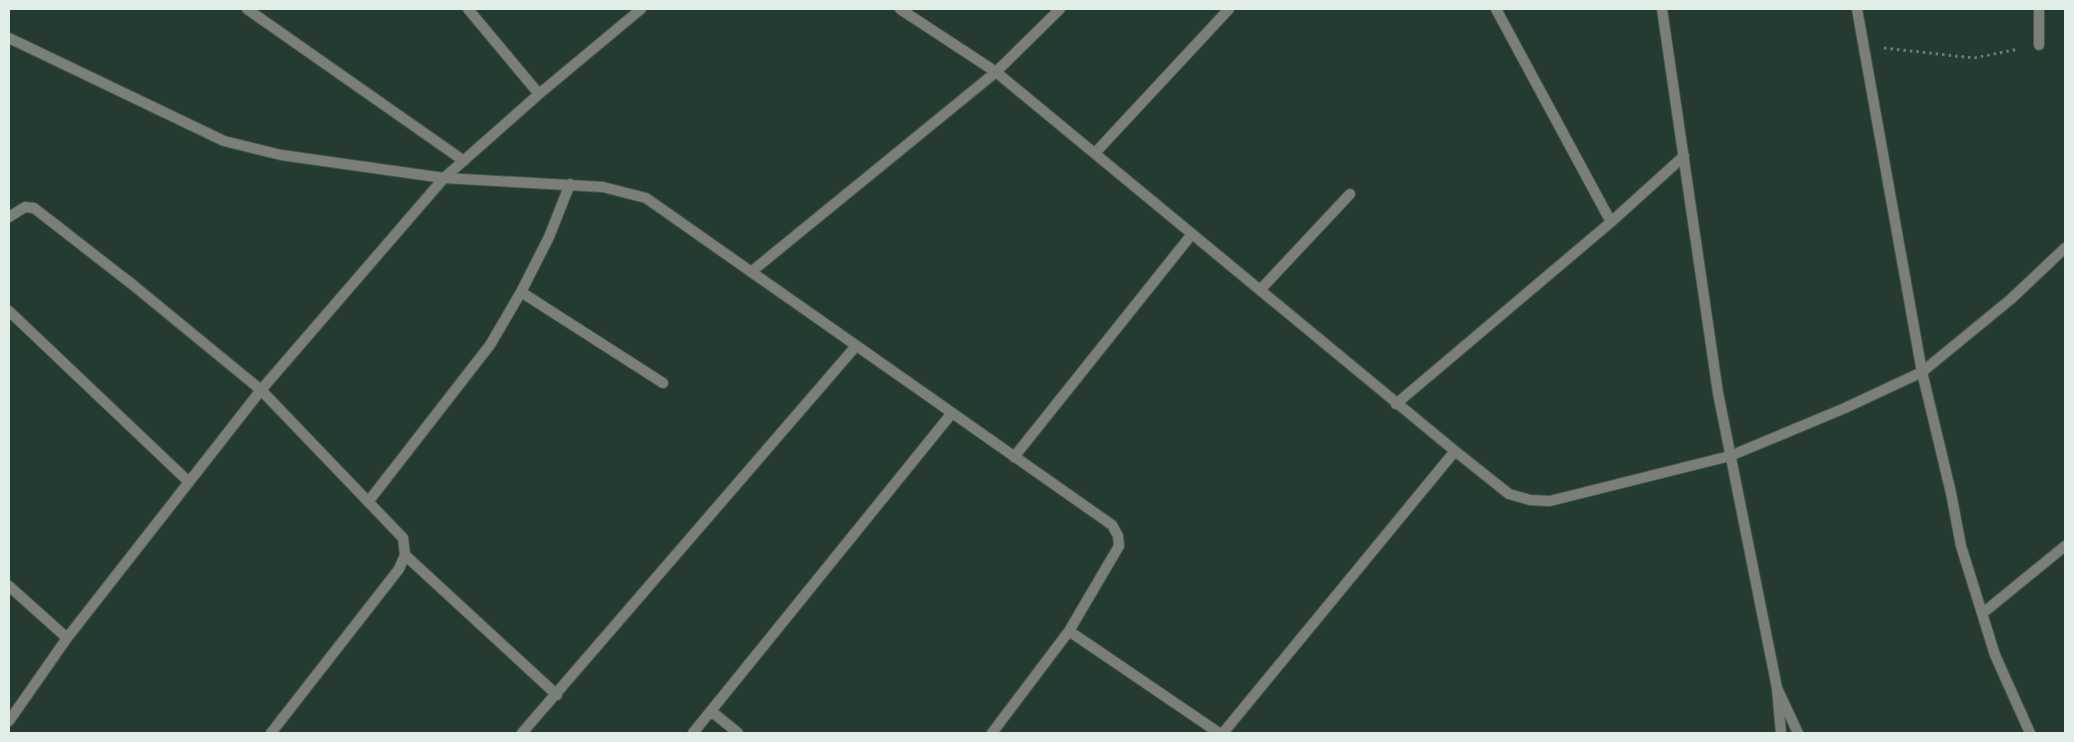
<svg xmlns="http://www.w3.org/2000/svg" width="2074" height="742" font-family="'Noto Sans',sans-serif">
  <style>
    .lines { fill: none; stroke-linecap: round; stroke-linejoin: round }
    .minor-casing { stroke: #43574e; stroke-width: 12 }
    .tertiary-casing { stroke: #43574e; stroke-width: 12 }
    .path { stroke: #6b7d75; stroke-width: 3; stroke-dasharray: 2.5 4; stroke-linecap: butt }
    .minor { stroke: #7a8078; stroke-width: 10 }
    .tertiary { stroke: #7a8078; stroke-width: 10 }
  </style>
  <rect width="100%" height="100%" fill="#253a31"/>
  <g class="lines">
    <g class="minor-casing">
      <path id="minor" d="M247,9L464,161
        M468,9L539,94
        M900,9L996,72L1455,451L1509,494L1530,500L1550,501L1730,456L1845,408L1922,372L2011,299L2065,248
        M1496,9L1611,222
        M1857,9L1922,372L1951,493L1961,546L1995,655L2030,733
        M9,38L224,141L281,155L444,178L603,187L646,198L1112,525L1118,536L1119,546L1069,631L992,733
        M2039,45V9
        M1095,153L1229,9
        M9,217L25,207L34,208L133,285L261,390L403,538L405,555L399,569L271,733
        M751,272L996,72L1060,9
        M1260,290L1350,194
        M521,292L663,383
        M9,311L189,482
        M1396,404L1611,222L1684,156
        M1014,457L1192,234
        M368,502L490,345L521,292L549,237L570,184
        M405,555L557,695
        M9,586L67,638
        M1983,613L2065,546
        M1069,631L1219,733
        M1777,689L1781,733
        M711,711L738,733
        M9,721L67,638L261,390L444,178L539,94L641,9
        M522,733L856,346
        M693,733L952,413
        M1223,733L1455,451"/>
    </g>
    <g class="tertiary-casing">
      <path id="tertiary" d="M1662,9L1718,393L1777,688L1798,733"/>
    </g>
    <path class="path" d="M1884,48L1974,58L2019,49"/>
    <use href="#minor" class="minor"/>
    <use href="#tertiary" class="tertiary"/>
  </g>
  <rect width="2074" height="742" fill="none" stroke="#e1eee7" stroke-width="20"/>
</svg>
